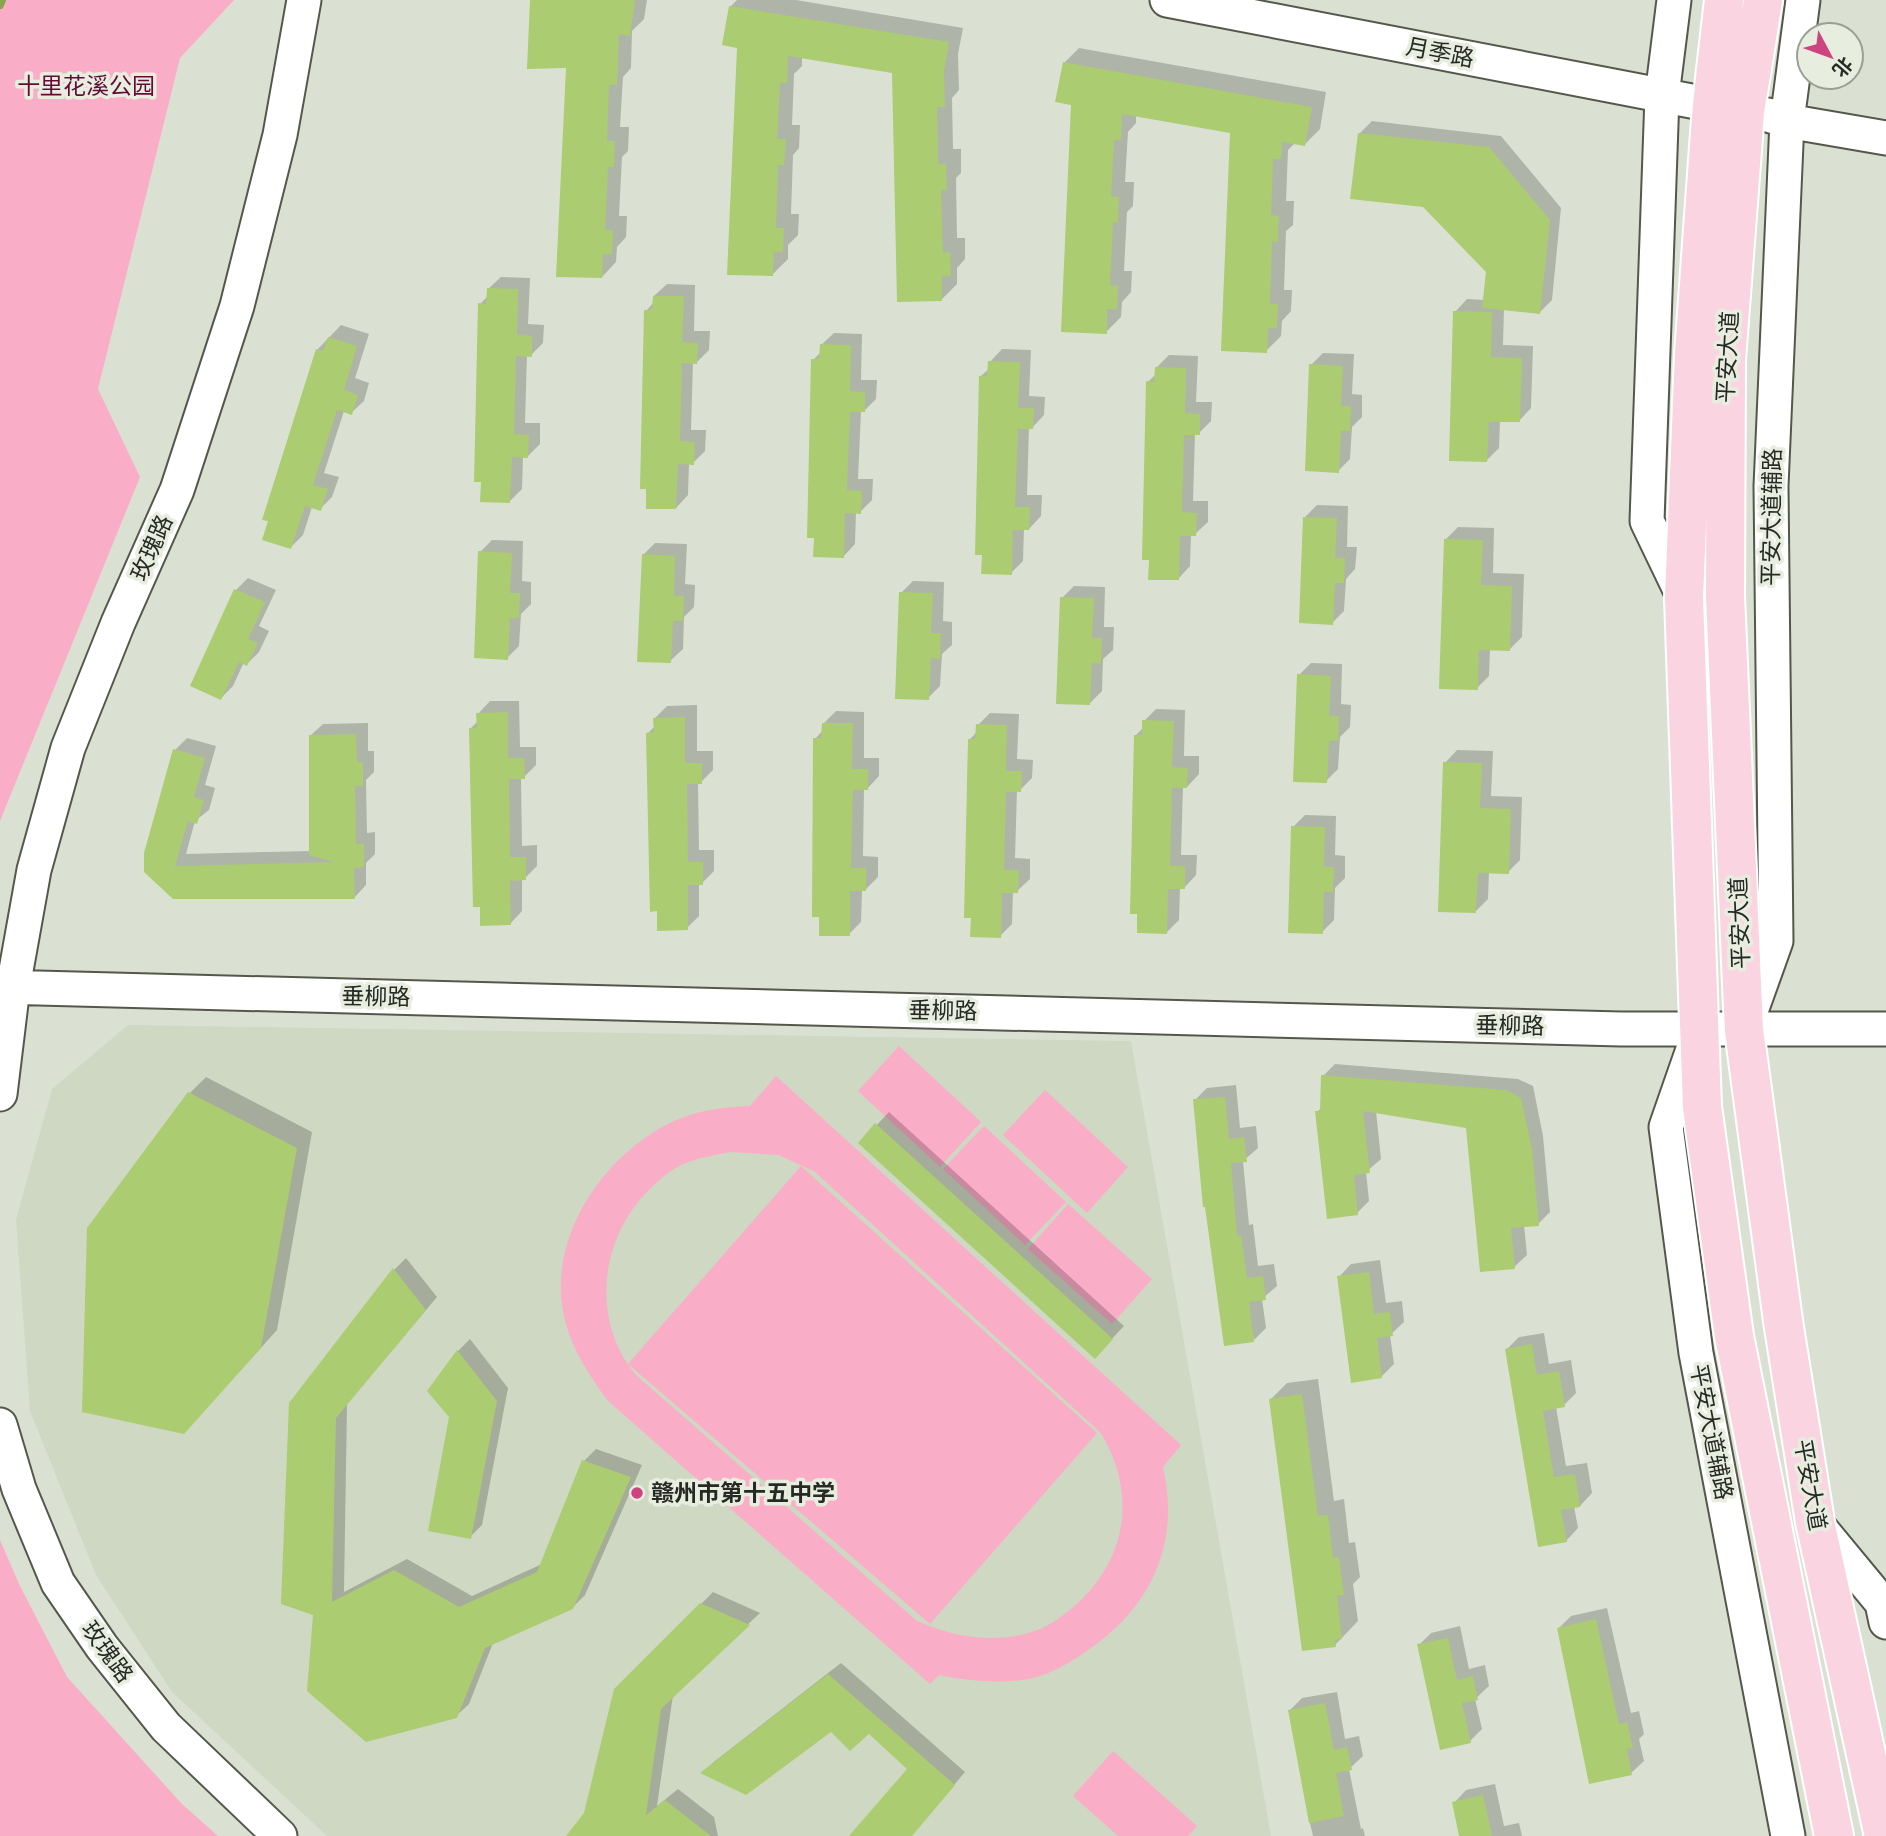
<svg xmlns="http://www.w3.org/2000/svg" width="1886" height="1836" font-family="Roboto,'Noto Sans SC',sans-serif">
  <style>
    .built { fill: #cfd8c2 }
    .green { fill: #faadc7; fill-rule: evenodd }
    .shadow { fill: #0003 }
    .lines { fill: none; stroke-linecap: round; stroke-linejoin: round }
    .stream { stroke: #87a64b; stroke-width: 8 }
    .building { fill: #abcc70 }
    .minor-casing { stroke: #53584b; stroke-width: 37 }
    .major-casing { stroke: #fff; stroke-width: 42 }
    .minor { stroke: #fff; stroke-width: 33 }
    .major { stroke: #fad4e0; stroke-width: 38 }
    .poi-dot { fill: #cd447f; stroke: #e8eedf; stroke-width: 2.5 }
    .labels { text-anchor: middle; dominant-baseline: central; stroke-width: 7; stroke-linejoin: round; paint-order: stroke }
    .street-label { font-size: 23px; fill: #272924; stroke: #e8eedf }
    .park-label { font-size: 23px; fill: #630b36; stroke: #e8eedf }
    .poi-label { font-size: 23px; font-weight: bold; fill: #272924; stroke: #e8eedf; text-anchor: start }
  </style>
  <rect width="100%" height="100%" fill="#dbe1d2"/>
  <path class="built" d="M128,1025L1131,1041L1271,1836H327L172,1692L96,1575L30,1411L16,1220L52,1089Z"/>
  <path class="green" d="M0,0H234L180,58L98,389L140,477L0,821Z
    M899,1046L981,1122L940,1167L858,1091Z
    M776,1076L1181,1445L1163,1467C1180,1542 1153,1604 1091,1648C1073,1661 1052,1674 1029,1679C998,1684 969,1681 939,1675L930,1684L608,1401C589,1375 571,1348 564,1316C548,1245 594,1169 654,1132C683,1113 716,1107 750,1106ZM730,1152L779,1155L815,1172L1101,1433C1135,1490 1129,1553 1081,1600C1067,1613 1051,1626 1032,1632C994,1644 953,1637 917,1621L636,1375C590,1320 600,1238 649,1190C659,1180 670,1170 683,1164C698,1158 714,1155 730,1152Z
    M1045,1090L1128,1167L1087,1213L1003,1135Z
    M984,1126L1066,1202L1025,1245L943,1169Z
    M801,1166L1097,1433L930,1624L628,1364Z
    M1068,1204L1152,1279L1112,1324L1028,1249Z
    M0,1540L20,1586L67,1677L182,1804L218,1836H0Z
    M1113,1751L1197,1826L1188,1836H1118L1073,1796Z"/>
  <path class="shadow" d="M531,0H647L644,19L632,31L631,68L623,77L620,127H629L628,151L622,157L619,216H627L626,237L617,247L616,262L602,277L567,66Z
    M737,0H796L963,28L958,54L959,90L952,98L953,149H961V173L956,178L957,238H965V259L957,268V284L942,299L894,72L802,57V66L794,74L792,125H800L799,148L793,155L791,214H799L798,235L788,245V259L772,275L739,46L730,7Z
    M1079,48L1326,92L1320,129L1305,144L1295,143L1288,150L1286,201H1294L1293,225L1286,231L1284,290H1292L1291,311L1282,321L1281,336L1266,351L1232,131L1136,114V123L1128,132L1125,182H1134L1133,206L1127,212L1124,271H1132L1131,292L1122,302L1121,317L1106,332L1072,103L1064,63Z
    M1372,121L1501,136L1561,208L1552,300L1540,312L1504,308L1503,345L1533,346L1531,408L1519,421L1500,420L1499,448L1487,460L1455,312L1467,299L1485,300L1488,272L1359,134Z
    M501,277L530,278L528,324L544,325L543,343L531,355H527L525,423H540V444L528,456H523L522,489L510,501L480,304L488,296V289Z
    M667,284L695,285L694,331H710L709,350L697,362H693L691,430H706L705,451L693,463H689L688,495L676,508L646,311L654,302V296Z
    M341,325L369,334L355,378L369,383L364,401L351,413L344,411L324,473L339,477L332,497L320,509L312,507L303,535L291,547L317,350Z
    M834,333L862,334L861,380H877L876,399L864,411H861L858,479H873L872,500L860,512H856L855,544L843,557L813,360L821,352V345Z
    M1002,349L1031,350L1029,396L1045,397L1044,415L1032,428L1029,427L1027,495H1042L1041,516L1029,529L1024,528L1023,561L1011,573L981,376L990,368V362Z
    M1323,353L1354,354L1352,394L1362,395V417L1352,427L1350,459L1338,471L1311,365Z
    M1169,355L1198,356L1196,402H1212L1211,421L1199,433H1195L1193,501H1208V522L1195,534H1191L1190,566L1178,579L1148,382L1156,374L1157,367Z
    M1317,505L1348,506L1347,547H1357L1355,569L1346,579L1344,611L1332,623L1305,517Z
    M1458,527L1494,528L1493,573L1524,574L1522,637L1510,649L1490,648L1489,676L1477,688L1446,539Z
    M492,540L523,541L522,581L531,582V604L521,614L519,646L507,658L480,552Z
    M655,543L687,544L685,584L695,585L694,607L684,617L683,649L670,661L643,555Z
    M248,578L276,590L259,626L269,631L259,652L247,664L244,662L233,686L221,698L236,590Z
    M913,581L944,582L943,621L952,622V645L942,654L940,686L928,698L901,593Z
    M1074,586L1105,587L1104,627H1114L1113,650L1103,659L1102,691L1089,704L1062,598Z
    M1311,663L1342,664L1341,704L1351,705L1350,727L1340,737L1338,769L1326,781L1299,675Z
    M490,701H519L520,747H536V765L524,777H521L522,846L537,845V866L525,878H522V911L510,924L470,729L478,721V714Z
    M697,705V751H713V770L701,782H698L699,850H714V871L702,883H699V916L687,928L648,733L655,726V718L667,706Z
    M1156,709L1185,710L1184,756H1199V774L1187,787H1183L1181,855H1197L1196,875L1184,888H1180L1179,920L1167,932L1135,736L1144,727V721Z
    M836,711L864,712V758H879V776L867,789L864,788L863,856L878,857V877L865,890H862L861,922L849,934L815,739L823,730V724Z
    M990,713L1019,714L1017,759L1033,760L1032,778L1020,790H1017L1015,858L1030,859V879L1017,891H1013L1012,924L1000,936L969,740L977,732L978,725Z
    M368,723V751H374V772L366,780L367,833L375,832V854L366,863V885L354,898H174L175,750L187,738L216,746L205,785L215,788L209,810L195,821L186,854L311,851L310,736L323,724Z
    M1457,750L1493,751L1491,796L1522,797L1520,860L1508,872L1489,871L1488,899L1476,911L1445,763Z
    M1305,815L1336,816L1335,855L1345,856V878L1335,888L1334,920L1322,932L1293,827Z
    M1335,1064L1518,1079L1533,1086L1543,1136L1550,1212L1538,1224L1524,1225L1527,1255L1514,1267L1467,1127L1376,1111L1381,1159L1366,1172L1369,1201L1357,1213L1317,1112L1322,1107L1323,1076Z
    M206,1077L312,1132L277,1330L200,1415L190,1093Z
    M1236,1085L1240,1128L1256,1126L1258,1148L1243,1161L1249,1225L1253,1224L1258,1266L1274,1264L1277,1286L1262,1299L1266,1328L1254,1340L1195,1100L1207,1088Z
    M889,1112L1124,1326L1107,1344L860,1143Z
    M406,1258L437,1297L347,1404L344,1592L407,1559L472,1596L542,1564L584,1461L596,1449L642,1465L585,1595L572,1608L493,1643L469,1704L456,1716L315,1614L290,1403L394,1270Z
    M1380,1260L1386,1303L1402,1301L1404,1322L1390,1335L1394,1364L1381,1377L1339,1277L1351,1264Z
    M1544,1333L1549,1364L1571,1360L1576,1393L1564,1405L1556,1407L1566,1466L1587,1463L1592,1493L1580,1506H1574L1578,1528L1566,1541L1507,1349L1519,1337Z
    M470,1339L508,1388L482,1525L470,1537L451,1417L430,1391L458,1351Z
    M1318,1379L1334,1501L1344,1499L1349,1543L1355,1542L1360,1577L1353,1584L1358,1621L1335,1645L1271,1399L1287,1383Z
    M713,1592L760,1613L673,1695L657,1806L678,1789L714,1817L718,1836H570L585,1814L616,1690Z
    M1607,1608L1631,1713L1639,1711L1644,1734L1639,1739L1644,1761L1631,1773L1559,1628L1571,1616Z
    M1460,1626L1469,1669L1485,1665L1489,1686L1475,1699L1482,1729L1470,1741L1419,1645L1431,1633Z
    M841,1663L965,1772L911,1836H852L910,1769L869,1732L831,1729L703,1772L715,1761Z
    M1337,1692L1345,1739L1359,1736L1363,1756L1349,1769L1361,1829L1363,1828L1365,1836H1313L1310,1823L1290,1710L1302,1698Z
    M1495,1784L1504,1826L1519,1823L1522,1836H1461L1454,1803L1466,1790Z"/>
  <g class="lines">
    <path class="stream" d="M0,5L2,0"/>
  </g>
  <path class="building" d="M530,0H635L630,36L619,34L617,85H609L607,141H615L614,167H608L605,230H613L612,254H603L602,278L556,277L566,68L527,69Z
    M729,6L949,42L944,71L945,107H937L938,164H946L947,190H941L943,253L950,252L951,276H942V301L897,302L892,73L788,56L787,83H780L777,139H786L784,165H778L776,228H784L783,252H774L773,276L727,275L737,48L722,45Z
    M1063,62L1312,107L1305,146L1282,142L1281,159H1273L1271,215L1279,216L1278,242L1272,241L1270,304H1278L1277,328H1268L1267,353L1221,351L1230,133L1122,114L1121,140H1114L1111,196L1119,197L1118,223L1113,222L1110,285L1118,286L1117,309H1107V334L1061,332L1071,105L1055,102Z
    M1358,133L1489,147L1550,220L1540,314L1482,308L1486,272L1423,207L1350,199Z
    M487,288L518,289L517,335L532,336V357L516,356L514,434L529,435L528,458L512,457L510,503L480,502L481,482H474L478,303L486,304Z
    M653,296H684L682,342L698,343L697,364L682,363L680,441L695,442L694,465L678,464L676,509H646V489H640L644,310H652Z
    M1453,311L1492,312L1491,357L1522,358L1520,422H1489L1487,462L1449,461Z
    M328,337L357,346L344,390L358,395L352,415L337,410L313,485L328,489L321,511L305,506L291,549L262,540L268,521L262,520L316,349L323,351Z
    M820,344L851,345L850,391L865,392V412H850L847,490L862,491L861,514L845,513L844,558L813,557L814,538H807L811,359H819Z
    M988,361L1020,362L1018,408H1034L1033,429H1018L1015,507H1030L1029,530H1013L1012,575L981,574L982,555H975L979,376H987Z
    M1309,364L1343,366L1341,406H1351L1350,431H1341L1339,473L1305,471Z
    M1155,367L1186,368L1185,413L1200,414V435H1184L1182,512L1197,513L1196,536H1180L1179,580H1148L1149,560H1142L1146,381L1154,382Z
    M1303,517L1337,518L1335,558H1345L1344,583H1335L1333,625L1299,623Z
    M1444,539L1483,540L1481,585L1512,586L1510,651L1479,650L1478,690L1439,689Z
    M478,551L512,553L510,593H520L519,618H510L508,660L474,658Z
    M642,554L675,556L674,596H684L683,621H673L671,663L637,662Z
    M234,589L265,602L248,639L258,643L247,666L239,662L221,700L190,686Z
    M899,592L933,593L931,633H941L940,659L931,658L929,700L895,699Z
    M1060,597L1094,598L1092,638H1102L1101,664L1092,663L1090,705L1056,704Z
    M1297,674L1331,676L1329,716H1339L1338,741H1329L1327,783L1293,782Z
    M508,712V758H524L525,779H509L510,857H526V880L510,881L511,925L480,926V907H473L469,728H477L476,713Z
    M685,717V763H702V784H687L688,862H703V885H688V930L657,931V911L650,912L646,733L654,732L653,718Z
    M1142,720L1174,721L1172,767L1188,768L1187,788H1172L1170,866H1185V889H1168L1167,934L1137,933V914H1130L1134,735H1142Z
    M822,723H853L852,769H868V790H853L851,868H866V891H850V936H819V917H812L813,738H821Z
    M976,724L1007,725L1006,771H1022L1021,792H1006L1004,870H1019L1018,893H1002L1001,938L970,937L971,918H964L968,739H975Z
    M356,734L357,762H363V786H355L356,844H364V867L354,868L355,899H173L144,872V853L173,749L205,758L194,797L204,800L197,824L188,821L175,866L334,862L309,855V735Z
    M1443,762L1482,763L1480,808L1511,809L1509,874L1478,873L1476,913L1438,912Z
    M1291,826L1325,827L1324,867H1334L1333,892H1324L1323,934L1288,933Z
    M1321,1075L1506,1090L1521,1098L1532,1149L1539,1226L1511,1228L1515,1269L1480,1272L1466,1128L1363,1111L1370,1173L1354,1175L1358,1215L1327,1219L1315,1111H1320Z
    M188,1092L297,1148L261,1348L184,1434L82,1412L87,1228Z
    M1225,1097L1229,1139L1244,1137L1247,1162L1231,1163L1237,1236L1241,1235L1247,1278L1263,1276L1266,1300L1249,1302L1254,1342L1224,1346L1205,1207H1203L1193,1099Z
    M875,1123L1113,1339L1095,1359L858,1143Z
    M393,1268L426,1310L336,1418L332,1602L394,1570L459,1607L537,1572L582,1460L631,1477L573,1609L485,1648L457,1718L366,1742L307,1691L313,1615L281,1604L289,1403Z
    M1369,1272L1374,1314L1390,1312L1393,1336L1377,1338L1382,1378L1351,1383L1337,1276Z
    M1532,1344L1537,1375L1559,1371L1565,1407L1543,1411L1554,1477L1575,1474L1580,1507L1561,1510L1567,1542L1538,1547L1505,1349Z
    M457,1350L497,1401L471,1539L428,1531L449,1417L427,1391Z
    M1302,1394L1318,1516L1328,1515L1333,1558L1339,1557L1344,1595L1337,1596L1342,1639L1335,1640L1336,1647L1302,1651L1269,1399Z
    M700,1603L750,1625L661,1709L646,1815L665,1800L711,1836H566L584,1813L614,1689Z
    M1596,1619L1619,1724L1627,1722L1633,1748L1627,1749L1632,1775L1589,1784L1557,1628Z
    M1448,1638L1457,1680L1473,1676L1478,1700L1462,1703L1471,1743L1440,1750L1417,1644Z
    M828,1674L955,1785L912,1836H849L907,1769L869,1734L850,1751L831,1732L746,1795L700,1773Z
    M1325,1703L1334,1750L1347,1747L1352,1770L1336,1773L1344,1816L1309,1823L1288,1710Z
    M1483,1795L1492,1836H1459L1452,1802Z"/>
  <g class="lines">
    <g class="minor-casing">
      <path id="minor" d="M1167,0L1712,105
        M1674,0L1662,96L1647,521L1684,598
        M1768,115L1787,121L1886,138
        M0,987L1621,1029H1886
        M1746,1025L1776,941L1771,486L1787,121L1803,0
        M1697,1038L1666,1127L1696,1353L1788,1836
        M0,1094L13,987L34,870L68,748L118,623L177,490L237,306L280,135L304,0
        M0,1425L19,1489L58,1583L102,1647L166,1727L280,1836
        M1815,1522L1882,1603L1886,1622"/>
    </g>
    <g class="major-casing">
      <path id="major" d="M1724,0L1712,105L1694,354L1684,598L1702,1107L1734,1336L1834,1836
        M1763,0L1745,111L1726,360L1725,596L1744,1030L1783,1321L1815,1522L1884,1836"/>
    </g>
    <use href="#minor" class="minor"/>
    <use href="#major" class="major"/>
  </g>
  <circle class="poi-dot" cx="637" cy="1493" r="7"/>
  <g class="labels">
    <g class="street-label">
      <text transform="translate(1440 53) rotate(11)">月季路</text>
      <text transform="translate(1728 357) rotate(-87)">平安大道</text>
      <text transform="translate(1772 517) rotate(-89)">平安大道辅路</text>
      <text transform="translate(152 548) rotate(-66)">玫瑰路</text>
      <text transform="translate(1740 923) rotate(-92)">平安大道</text>
      <text transform="translate(376 997) rotate(1)">垂柳路</text>
      <text transform="translate(943 1011) rotate(1)">垂柳路</text>
      <text transform="translate(1510 1026) rotate(1)">垂柳路</text>
      <text transform="translate(1711 1432) rotate(79)">平安大道辅路</text>
      <text transform="translate(1810 1485) rotate(80)">平安大道</text>
      <text transform="translate(107 1652) rotate(54)">玫瑰路</text>
    </g>
    <g class="park-label">
      <text x="86" y="86">十里花溪公园</text>
    </g>
    <g class="poi-label">
      <text x="651" y="1493">赣州市第十五中学</text>
    </g>
  </g>
  <g transform="translate(1830 56) rotate(131)"><circle r="33" fill="#e8eedf" stroke="#9b9f94" stroke-width="2"/>
  <path d="M0-5L12 26L0 18L-12 26Z" fill="#cd447f"/>
  <text y="-10" font-size="19" font-weight="bold" text-anchor="middle" fill="#272924">北</text>
  </g>
</svg>
